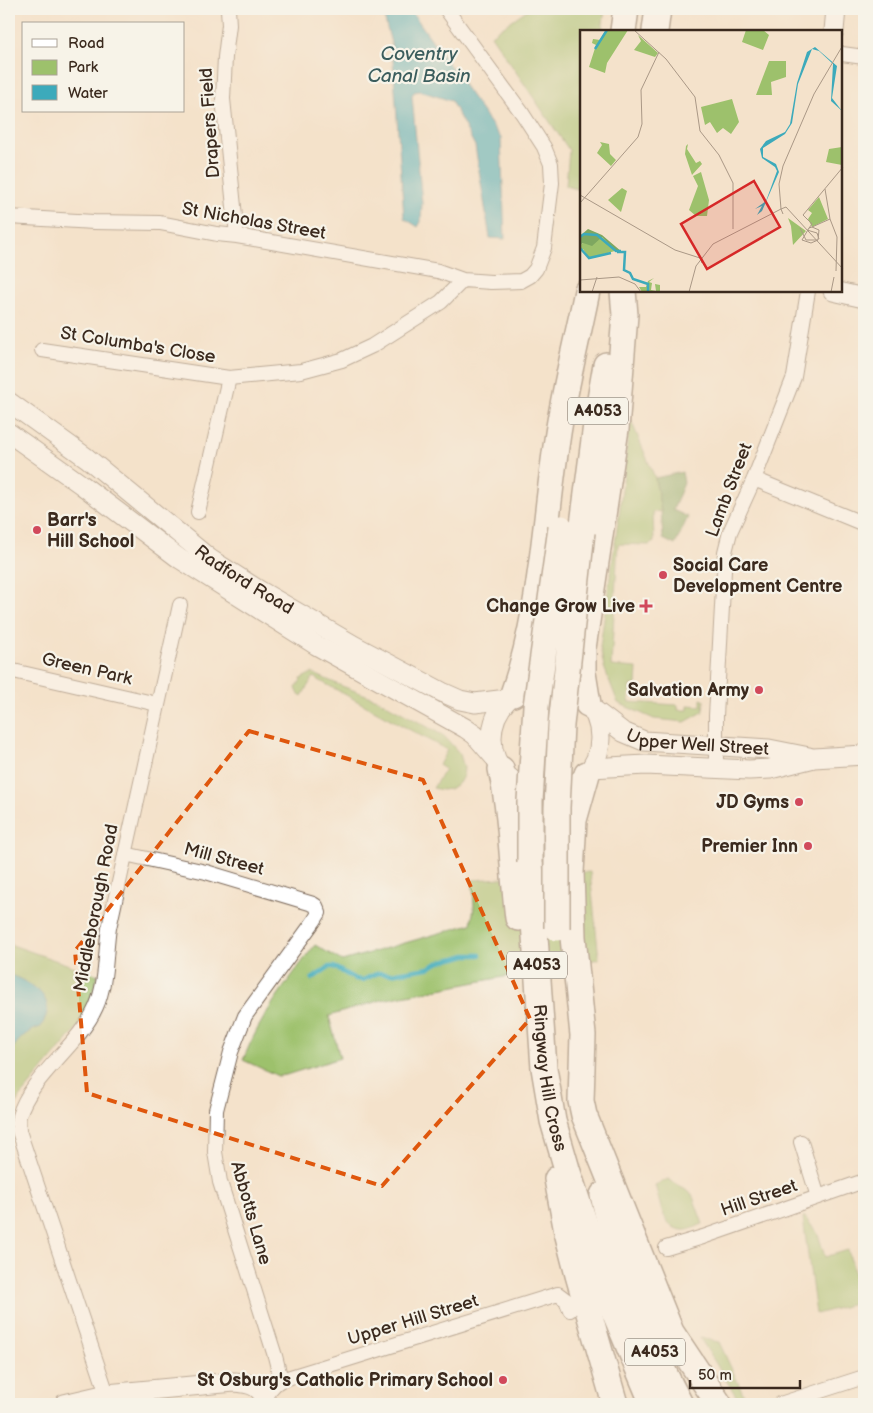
<svg xmlns="http://www.w3.org/2000/svg" width="873" height="1413" font-family="'Balsamiq Sans',sans-serif">
  <style>
    .green { fill: #9dc16c; stroke: #6c7645 }
    .forest { fill: #7ea760; stroke: #5c683f }
    .water { fill: #3caabb; stroke: #3c6a6c }
    .lines { fill: none; stroke-linecap: round; stroke-linejoin: round }
    .stream { stroke: #3caabb; stroke-width: 4.5 }
    .street-casing { stroke: #7c6a5b; stroke-width: 16 }
    .secondary-casing { stroke: #7c6a5b; stroke-width: 21 }
    .highway-casing { stroke: #7c6a5b; stroke-width: 28 }
    .street { stroke: #fff; stroke-width: 14 }
    .secondary { stroke: #fff; stroke-width: 19 }
    .highway { stroke: #fff; stroke-width: 25 }
    .highway-bridge-casing { stroke: #7c6a5b; stroke-width: 28; stroke-linecap: butt }
    .highway-bridge { stroke: #fff; stroke-width: 25 }
    .marked { fill: none; stroke: #df570d; stroke-width: 4; stroke-dasharray: 10 6; stroke-linejoin: round }
    .poi-dot { fill: #d1495b; stroke: #f7f3e8; stroke-width: 2 }
    .labels { text-anchor: middle; dominant-baseline: central; stroke-width: 4.5; stroke-linejoin: round; paint-order: stroke }
    .shield { fill: #f7f3e8; stroke: #73665b; stroke-width: 1 }
    .shield-label { font-size: 16px; font-weight: bold; fill: #3b2a1e }
    .street-label { font-size: 18px; fill: #3b2a1e; stroke: #f7f3e8 }
    .poi-label { font-size: 18px; font-weight: bold; fill: #3b2a1e; stroke: #f7f3e8; text-anchor: end }
    .water-label { font-size: 19px; font-style: italic; fill: #3b5d5d; stroke: #f7f3e8 }
    .inset-river { fill: none; stroke: #3caabb; stroke-width: 2.5 }
    .inset-road { fill: none; stroke: #aa9886; stroke-width: 1 }
    .view { fill: #d62828; fill-opacity: 0.15; stroke: #d62828; stroke-width: 2.5 }
    .inset-edge { fill: none; stroke: #3b2a1e; stroke-width: 2.5 }
  </style>
  <rect width="100%" height="100%" fill="#f7f3e8"/>
  <filter id="ink" filterUnits="userSpaceOnUse"><feTurbulence type="fractalNoise" baseFrequency=".02" numOctaves="2"/><feDisplacementMap in="SourceGraphic" scale="10" xChannelSelector="R" yChannelSelector="G"/><feConvolveMatrix kernelMatrix="1 2 1 2 8 2 1 2 1" color-interpolation-filters="sRGB"/></filter>
  <filter id="wash" filterUnits="userSpaceOnUse"><feTurbulence type="fractalNoise" baseFrequency=".0096" numOctaves="4" result="noise"/><feDisplacementMap in="SourceGraphic" scale="20" xChannelSelector="R" yChannelSelector="G"/><feGaussianBlur stdDeviation="1.12" result="paint"/><feColorMatrix in="noise" values="0 0 0 0 0 0 0 0 0 0 0 0 0 0 0 0 0 1.4 0 .05"/><feComposite in="paint" operator="in"/></filter>
  <g filter="url(#wash)">
    <rect width="100%" height="100%" fill="#f4e2cb"/>
    <path class="green" d="M528,9H605L602,31H582L581,190L566,186L569,150L491,35Z
      M630,418L655,478L661,511L653,512L654,542L649,545L618,544L611,666L637,668L636,685H630L629,702L678,705V710H688V705L701,706V699L704,700L703,712L685,722L654,719L618,703L604,667L600,647L620,508Z
      M312,673L342,686L377,699L444,736L460,754L464,768L463,776L459,783L450,789L442,790L433,788L445,769L439,765L447,750L313,677L302,696L298,693L296,688L302,678Z
      M590,872L599,959L381,1000L329,1016L340,1058L286,1075L278,1076L243,1060C261,1015 286,983 315,945L342,961L471,924L474,908L473,880Z
      M9,944L98,975L88,1009L79,1026L19,1098L11,1117L12,1130L9,1132Z
      M668,1179L692,1194L703,1224C697,1226 689,1231 683,1230C662,1229 660,1201 655,1185Z
      M804,1216L818,1234L825,1257L848,1250L862,1302L816,1314L803,1218Z
      M700,1338L719,1342L748,1404H741Z"/>
    <path class="forest" d="M682,472L684,483L673,510L688,517L675,545L663,539L661,511L655,478Z"/>
    <path class="water" d="M382,9H410L501,138L505,239L490,238L475,146L451,101L420,91L414,92L412,96L422,203L421,222L418,227L404,218L392,47Z
      M9,974C25,981 54,993 46,1016C45,1019 43,1023 41,1027C27,1031 18,1039 11,1052L9,1053Z"/>
    <g class="lines">
      <path class="stream" d="M312,979L329,967H334L355,979L363,980L378,973L390,974L428,968L442,961L456,958L466,955H480"/>
    </g>
  </g>
  <g filter="url(#ink)">
    <g class="lines">
      <g class="street-casing">
        <path id="street" d="M228,9L229,25L225,57L223,99L237,236
          M842,54L864,57
          M9,217L94,222L160,223L217,234L237,236L438,271L463,280L491,282L521,281L530,276L536,269L544,248L552,183L551,164L544,147L522,113L446,9
          M42,350L229,378L301,371L342,360L372,346L441,302L463,280
          M754,479L864,524
          M198,512L229,378
          M9,670L157,704
          M716,769V716L725,552L730,532L754,479L794,377L808,291
          M125,854L206,872L313,904L316,906L319,913L314,921L245,1016L231,1052L216,1110L215,1152L220,1182L275,1356L281,1380
          M801,1142L818,1197
          M666,1248L703,1237L864,1181
          M107,1394L19,1131C19,1127 18,1121 19,1116C31,1075 78,1047 96,1007C107,982 105,954 109,928L180,605
          M265,1395L275,1384L281,1380L558,1294L566,1300L570,1310
          M780,1404L864,1377"/>
      </g>
      <g class="secondary-casing">
        <g id="secondary">
          <path d="M834,31L836,9"/>
          <path d="M833,291L864,298"/>
          <path id="s1" d="M9,402L87,458L210,559L257,589L355,646L442,692L460,700L475,703L507,699"/>
          <path d="M9,433L82,485L180,559L316,645L465,728L475,735L494,757"/>
          <circle cx="546" cy="738" r="54"/>
          <path id="s2" d="M593,709L623,732L644,741L769,749L809,757"/>
          <path d="M591,768L646,765L749,770L770,769L814,758L864,755"/>
          <path d="M64,1404L107,1394L234,1382C251,1383 262,1386 267,1404"/>
        </g>
      </g>
      <g class="highway-casing">
        <g id="highway">
          <path d="M623,31L626,9"/>
          <path d="M655,31L658,9"/>
          <path d="M582,532L597,417L606,365"/>
          <path d="M513,694C542,613 544,524 557,440C564,390 577,341 587,291"/>
          <path d="M588,704L583,673V648L616,429L625,315L623,291"/>
          <path d="M501,769C512,818 512,869 518,918"/>
          <path d="M587,774L574,820L571,872L573,937L583,1035L581,1101L584,1115L671,1332L719,1404"/>
          <path id="s3" d="M530,863L544,1068L553,1121L567,1169L611,1304L653,1404"/>
          <path d="M557,1179L567,1232L578,1275L615,1404"/>
          <path d="M603,1195C620,1268 645,1339 680,1404"/>
        </g>
      </g>
      <use href="#street" class="street"/>
      <use href="#secondary" class="secondary"/>
      <use href="#highway" class="highway"/>
      <g class="highway-bridge-casing">
        <path id="highway-bridge" d="M530,863V801L536,706L561,528
          M557,928V808L561,725L582,532"/>
      </g>
      <use href="#highway-bridge" class="highway-bridge"/>
    </g>
  </g>
  <path d="M0 0H873V1413H0ZM249,731L423,780L530,1019L382,1186L87,1093L75,951Z" fill="#f4e2cb" fill-opacity=".55" fill-rule="evenodd"/>
  <path class="marked" d="M249,731L423,780L530,1019L382,1186L87,1093L75,951Z"/>
  <g class="poi-dot">
    <circle cx="37" cy="530" r="5"/>
    <circle cx="663" cy="575" r="5"/>
    <path d="M643.5 598.5h5v5h5v5h-5v5h-5v-5h-5v-5h5z"/>
    <circle cx="759" cy="690" r="5"/>
    <circle cx="799" cy="802" r="5"/>
    <circle cx="808" cy="846" r="5"/>
    <circle cx="503" cy="1380" r="5"/>
  </g>
  <g class="labels">
    <g class="shield">
      <rect x="568" y="397.5" width="60" height="27" rx="4"/>
      <rect x="507" y="951.5" width="60" height="27" rx="4"/>
      <rect x="625" y="1338.5" width="60" height="27" rx="4"/>
    </g>
    <g class="shield-label">
      <text x="598" y="411">A4053</text>
      <text x="537" y="965">A4053</text>
      <text x="655" y="1352">A4053</text>
    </g>
    <g class="street-label">
      <text transform="translate(210 123) rotate(-94)">Drapers Field</text>
      <text transform="translate(254 221) rotate(10)">St Nicholas Street</text>
      <text transform="translate(138 345) rotate(9)">St Columba's Close</text>
      <text transform="translate(729 490) rotate(-69)">Lamb Street</text>
      <text stroke="none"><textPath href="#s1" startOffset="295">Radford Road</textPath></text>
      <text transform="translate(87 669) rotate(13)">Green Park</text>
      <text stroke="none"><textPath href="#s2" startOffset="114">Upper Well Street</textPath></text>
      <text transform="translate(224 859) rotate(15)">Mill Street</text>
      <text transform="translate(96 908) rotate(-79)">Middleborough Road</text>
      <text stroke="none"><textPath href="#s3" startOffset="216">Ringway Hill Cross</textPath></text>
      <text transform="translate(759 1198) rotate(-19)">Hill Street</text>
      <text transform="translate(251 1213) rotate(74)">Abbotts Lane</text>
      <text transform="translate(413 1320) rotate(-17)">Upper Hill Street</text>
    </g>
    <g class="poi-label">
      <text x="47" y="520" text-anchor="start">Barr's<tspan x="47" dy="21">Hill School</tspan></text>
      <text x="673" y="565" text-anchor="start">Social Care<tspan x="673" dy="21">Development Centre</tspan></text>
      <text x="635" y="606">Change Grow Live</text>
      <text x="749" y="690">Salvation Army</text>
      <text x="789" y="802">JD Gyms</text>
      <text x="798" y="846">Premier Inn</text>
      <text x="493" y="1380">St Osburg's Catholic Primary School</text>
    </g>
    <g class="water-label">
      <text x="419" y="54">Coventry<tspan x="419" dy="22">Canal Basin</tspan></text>
    </g>
  </g>
  <g transform="translate(580 30)">
    <rect width="262" height="262" fill="#f4e2cb"/>
    <path d="M26,0H48L27,33L25,43L9,37L16,15L12,13L13,9L20,10ZM166,0H183L189,5L183,20L162,12ZM58,5L78,23L75,27L54,20L61,11ZM189,31H206V47L191,52L192,65H176ZM152,69L159,92L151,104L143,98L137,103L130,92L125,95L121,77ZM20,112L29,114L30,124L36,130L31,136L17,123L22,115ZM108,114L107,119L116,133L120,131L122,134L112,145L105,124L106,116ZM262,117V135L246,132L249,119ZM121,142L129,170L127,186H116L109,180L118,156L113,146ZM42,158L47,161L41,182L28,170ZM239,167L248,189L232,197L228,189L232,183L228,180ZM208,188L226,201L213,215L211,196ZM14,206L22,207L35,221L9,228L3,219L0,222V215ZM74,248L69,252L72,253L71,260L76,261L75,254L80,255V262H62L59,257H66L68,251Z" fill="#9dc16c"/>
    <path d="M8,199L22,205L42,222L35,221L22,207L12,216L3,213L0,215V206Z" fill="#7ea760"/>
    <path d="M235,17L257,36L252,68L262,81L251,71L253,34L239,21L232,19L218,54L212,93L205,104L183,118V127L196,134L199,142L182,181L177,185L182,176L175,179L186,171L197,141L195,137L182,128L180,119L186,111L205,102L210,94L217,53L227,22Z" fill="#3caabb"/>
    <path class="inset-river" d="M15,19L27,0M0,207L4,204L17,205L36,221H41M0,218L9,228L31,223M37,222H45L44,240L50,243L53,249L68,254V262"/>
    <path class="inset-road" d="M54,0L86,29L115,67L120,101L139,125L153,153V199M245,159L250,189L257,207L256,241M0,165L95,220L120,228L122,233M0,173L58,107L62,94L61,60L79,22M201,179L199,154L203,136L234,64L263,15M203,184L201,179L206,177L263,239M232,197L239,200L238,210L231,213L222,210L229,198L232,197L250,189M220,198L226,210H238M229,198L232,194L223,185L263,137M227,200L237,203L239,209M0,250L39,247L55,254L61,262M12,262L17,247M109,262L116,236L133,214L201,179M251,262L254,247"/>
    <path class="view" d="M174,151L200,197L127,239L101,194Z"/>
    <rect width="262" height="262" class="inset-edge"/>
  </g>
  <rect width="873" height="1413" fill="none" stroke="#f7f3e8" stroke-width="30"/>
  <rect x="22" y="22" width="162" height="90" fill="#f7f3e8" stroke="#aca397"/>
  <rect x="32" y="39" width="25" height="8" fill="#ffffff" stroke="#aca397"/>
  <text x="68" y="48" font-size="15" fill="#3b2a1e">Road</text>
  <rect x="32" y="60" width="25" height="15" fill="#9dc16c" stroke="#aca397"/>
  <text x="68" y="72" font-size="15" fill="#3b2a1e">Park</text>
  <rect x="32" y="85" width="25" height="15" fill="#3caabb" stroke="#aca397"/>
  <text x="68" y="98" font-size="15" fill="#3b2a1e">Water</text>
  <path d="M690 1380v8h110v-8" fill="none" stroke="#3b2a1e" stroke-width="2.5"/>
  <text x="698" y="1380" font-size="15" fill="#3b2a1e" stroke="#f7f3e8" stroke-width="4" paint-order="stroke">50 m</text>
</svg>
